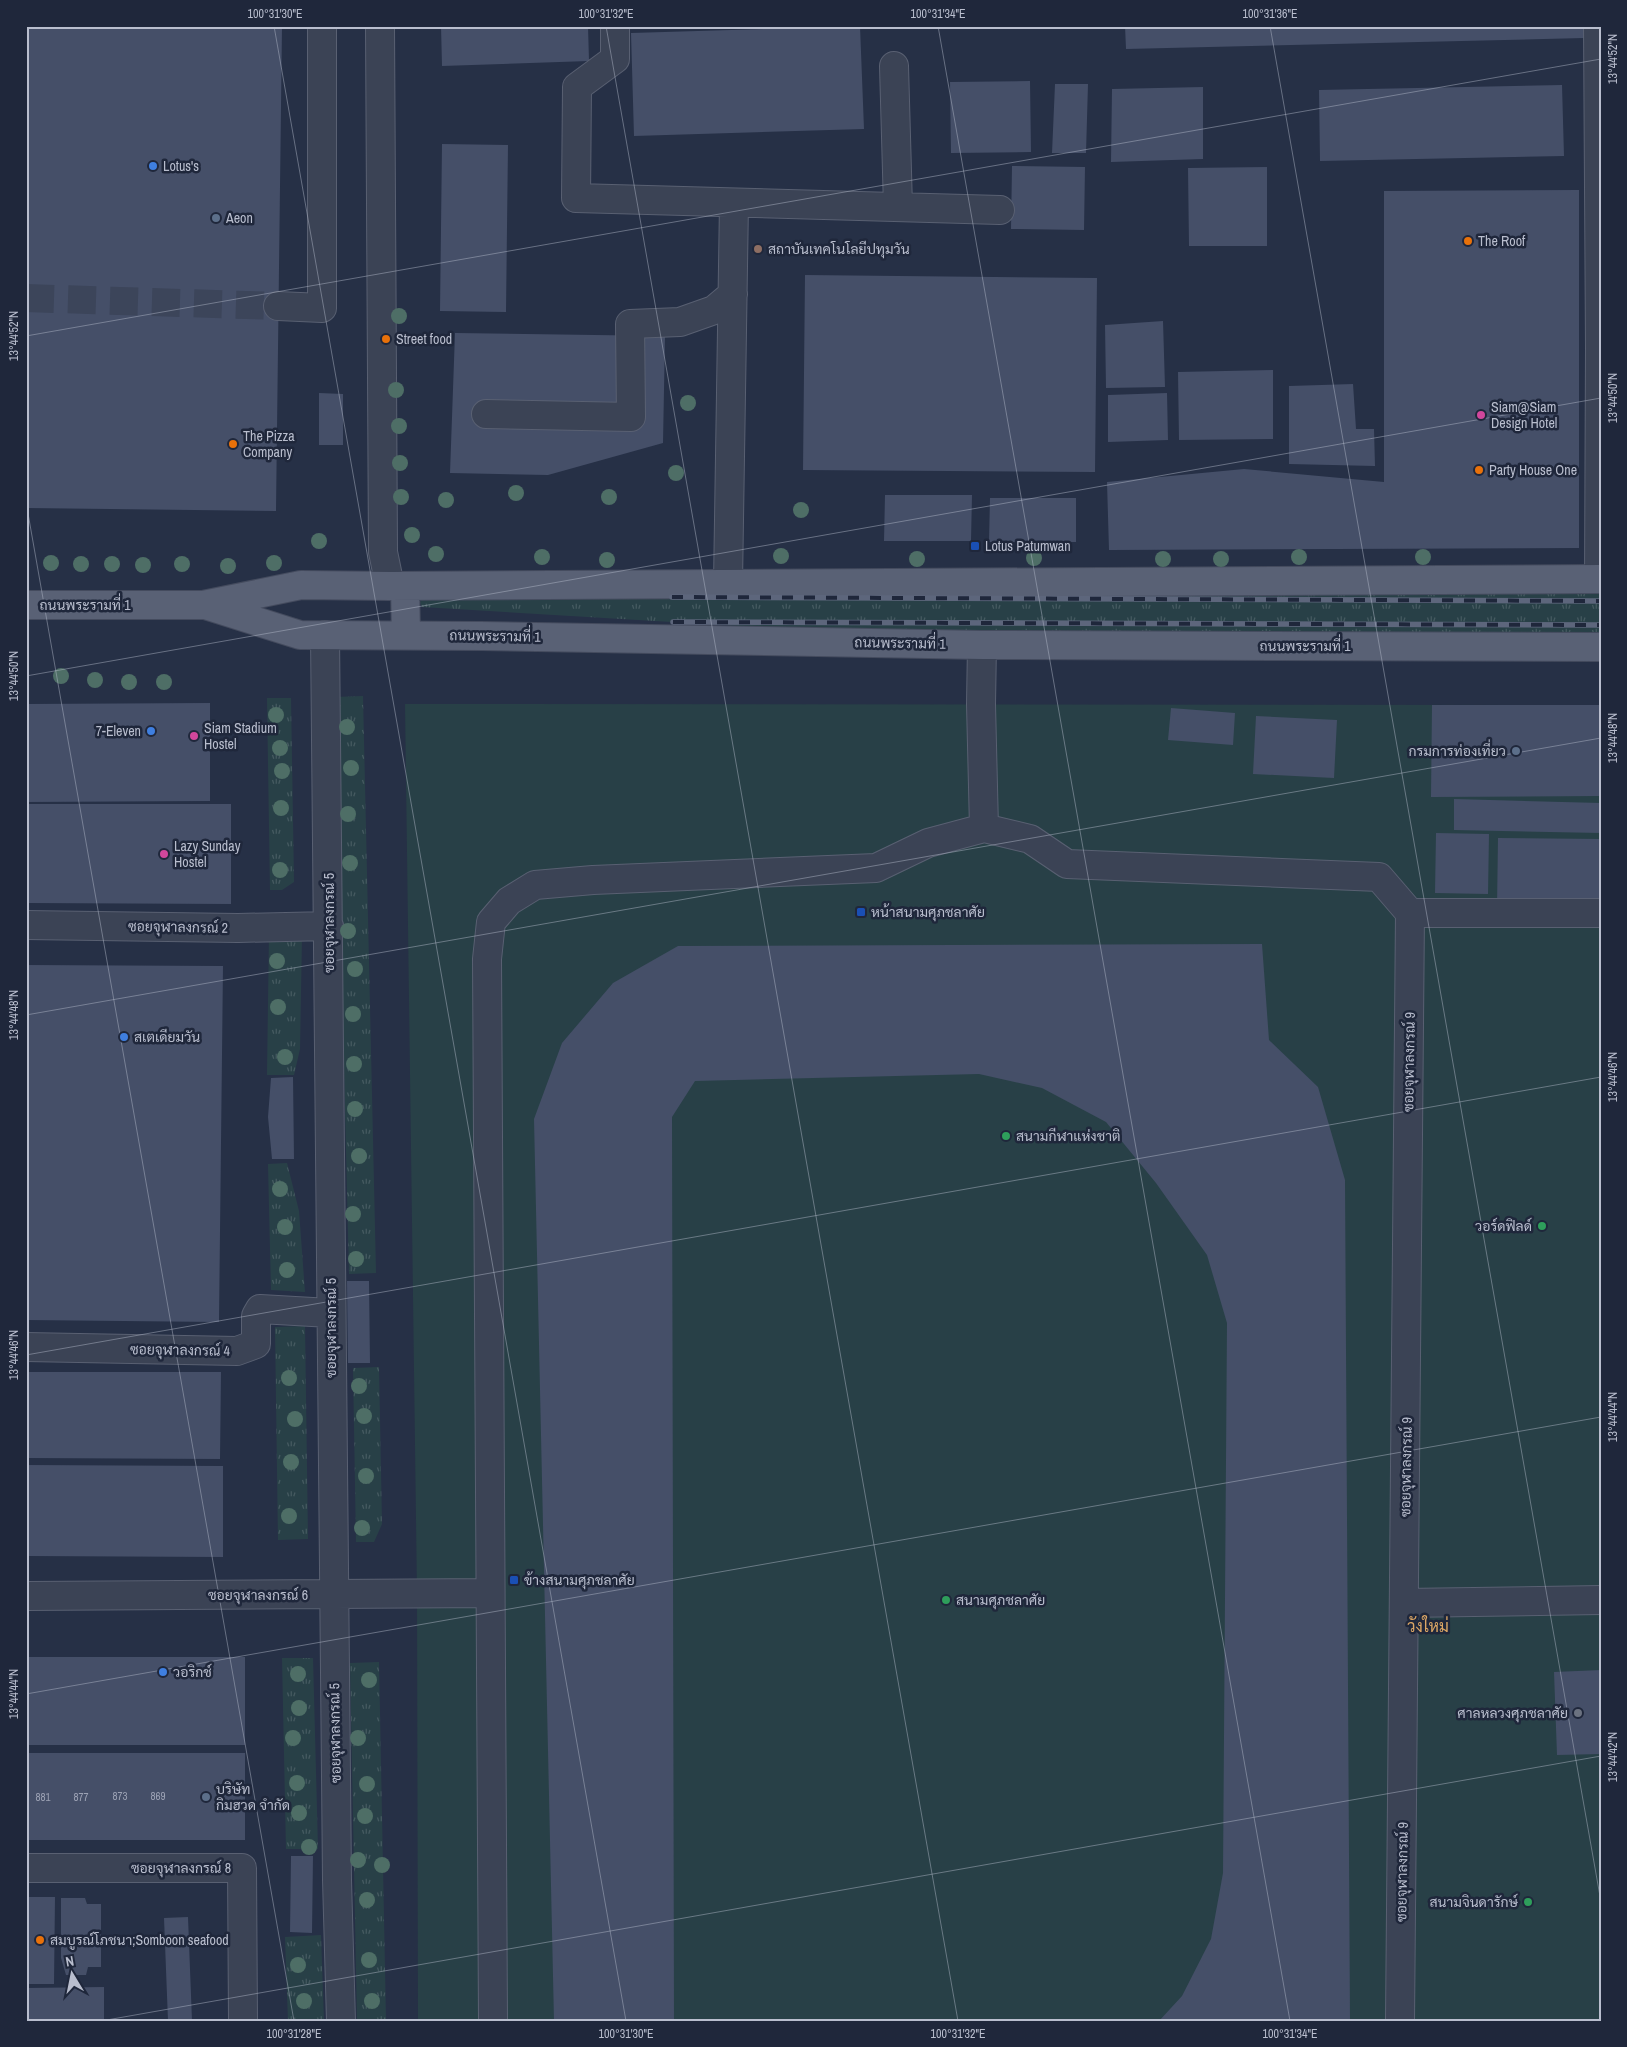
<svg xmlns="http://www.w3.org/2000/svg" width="1627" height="2047" font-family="'Archivo Narrow',Sarabun,sans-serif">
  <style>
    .grass { fill: url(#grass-tufts) }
    .pitch { fill: #284047 }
    .building { fill: #454f68 }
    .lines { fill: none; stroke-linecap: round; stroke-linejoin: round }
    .minor-tunnel { stroke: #3c455a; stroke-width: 28; stroke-dasharray: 28 14; stroke-linecap: butt }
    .minor-casing { stroke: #596072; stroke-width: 30 }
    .major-casing { stroke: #444b5e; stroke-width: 30 }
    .minor { stroke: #3b4355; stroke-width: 28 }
    .major { stroke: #596175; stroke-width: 28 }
    .rail-casing { stroke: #5d667c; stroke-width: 5.5 }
    .rail { stroke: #1f273b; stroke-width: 4; stroke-dasharray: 11; stroke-linecap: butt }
    .tree { fill: #4e6e66 }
    .ticks { fill: none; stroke: #b9bece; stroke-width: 1; stroke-opacity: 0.45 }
    .shop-dot { fill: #3f7fe0; stroke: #1f273b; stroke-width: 2 }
    .service-dot { fill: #5c6f8a; stroke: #1f273b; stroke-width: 2 }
    .food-dot { fill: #e8710a; stroke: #1f273b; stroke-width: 2 }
    .education-dot { fill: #8d6e63; stroke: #1f273b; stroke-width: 2 }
    .hotel-dot { fill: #d1479c; stroke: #1f273b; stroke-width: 2 }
    .transit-dot { fill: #1a4fb4; stroke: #1f273b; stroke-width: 2 }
    .leisure-dot { fill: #2e9e5b; stroke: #1f273b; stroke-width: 2 }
    .worship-dot { fill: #6b7280; stroke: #1f273b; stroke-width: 2 }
    .labels { text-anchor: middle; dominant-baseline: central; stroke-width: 5; stroke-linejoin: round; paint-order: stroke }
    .number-label { font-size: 11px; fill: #9ca2b4 }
    .poi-label { font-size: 14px; fill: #b9bece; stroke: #1f273b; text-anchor: start }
    .street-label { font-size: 14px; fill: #b9bece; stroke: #1f273b }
    .quarter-label { font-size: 16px; fill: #dda765; stroke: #1f273b }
    .neatline { fill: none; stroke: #b9bece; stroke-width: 2 }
    .ticks-label { font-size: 12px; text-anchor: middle; fill: #b9bece }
  </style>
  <defs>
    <pattern id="grass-tufts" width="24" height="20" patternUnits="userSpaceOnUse" patternTransform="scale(1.25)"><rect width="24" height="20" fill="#284047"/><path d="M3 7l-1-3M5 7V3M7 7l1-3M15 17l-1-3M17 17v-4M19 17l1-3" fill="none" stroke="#455a60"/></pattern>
  </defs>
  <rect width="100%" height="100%" fill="#263046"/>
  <path class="grass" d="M812,593L1601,594V636L890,635L422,607L420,603L422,597Z
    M363,696L376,1273L349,1274L335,697Z
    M267,698H291L294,882L282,890H270Z
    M269,935H302L300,1049L294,1075H267Z
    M287,1163L299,1211L305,1292L271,1290L268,1164Z
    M305,1326L308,1539L278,1540L275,1327Z
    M379,1367L382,1524L374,1542H356L353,1368Z
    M282,1658H313L318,1849H286Z
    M379,1662L386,2021H357L350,1663Z
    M321,1935L324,2021H288L285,1937Z"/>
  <path class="pitch" d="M405,704L1601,705V2021H418L417,1593Z"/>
  <path class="building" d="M26,26H282L276,511L26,508Z
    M441,26H588L589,61L442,66Z
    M860,26L864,129L634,136L631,33Z
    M1125,26H1584V38L1126,49Z
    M1030,81L1031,152L951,153L950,82Z
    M1055,84H1088L1086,153H1052Z
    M1562,85L1564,156L1320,161L1319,90Z
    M1203,87V159L1111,162L1112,89Z
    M442,144L508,145L506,312L440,311Z
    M1012,166L1085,167L1084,230L1011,229Z
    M1267,167V246H1189L1188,168Z
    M1579,190V548L1109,550L1107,482L1244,469L1384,482V191Z
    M805,275L1097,278L1095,472L803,470Z
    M1163,321L1165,387L1106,388L1105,325Z
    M455,333L665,336L663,443L548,475L450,473Z
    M1273,370V439L1179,440L1178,372Z
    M1353,384L1356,429H1374L1375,466L1289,464V386Z
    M319,393L343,394V445H319Z
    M1167,393L1168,440L1108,442V395Z
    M885,495H972L971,541H884Z
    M990,498H1076V542H989Z
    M210,703V801L26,802V704Z
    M1432,705H1601V796L1431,797Z
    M1171,708L1235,713L1233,745L1168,740Z
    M1256,716L1337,720L1334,778L1253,774Z
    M1454,799L1601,803V833L1454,830Z
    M26,804H231V904L26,903Z
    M1436,833L1489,834L1488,894L1435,893Z
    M1498,838L1601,839V908L1497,907Z
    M1262,944L1269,1040L1318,1087L1345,1180L1350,2021H1159L1182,1996L1211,1939L1223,1873L1227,1323L1207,1255L1156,1183L1106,1122L1042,1088L979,1074L695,1081L672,1117L674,2021H554L534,1119L562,1043L613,983L678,946Z
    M26,965L223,966L219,1322L26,1320Z
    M293,1077L294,1159H272L268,1117L271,1078Z
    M347,1281H369L370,1363H348Z
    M26,1372H221L220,1459L26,1458Z
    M26,1465L223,1466V1557L26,1556Z
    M26,1657H245V1745H26Z
    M1601,1670V1754L1557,1755L1554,1672Z
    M26,1753H245V1840H26Z
    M291,1856H313L312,1933L290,1932Z
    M26,1897H55L54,1984H26Z
    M61,1898H85L87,1904H101V1967H88L86,1975H66L61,1958Z
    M188,1917L192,2021H168L164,1918Z
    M104,1987V2021H26V1988Z"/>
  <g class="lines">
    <path class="minor-tunnel" d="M26,298L278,306"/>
    <g class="minor-casing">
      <path id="minor" d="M380,26L383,552L390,586
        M615,26V59L577,87L576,198L1000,210
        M1598,26L1600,348L1599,579
        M894,66L898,207
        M278,306L322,308V26
        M486,414L631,417L630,324L680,322L714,310L733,294
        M728,583L734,203
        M325,635L337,1880L341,2021
        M982,645L981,704L984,828
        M26,925L238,928L329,926
        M26,1347L237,1351L256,1344V1316L260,1309L330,1313
        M26,1596L489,1593
        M1404,1603L1601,1600
        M26,1868H242L243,2021
        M493,2021L487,959L491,922L509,901L535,885L593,880L876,868L928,843L984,828L1030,839L1067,864L1379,877L1410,913H1601
        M1400,2021L1410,913"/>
    </g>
    <g class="major-casing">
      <path id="major" d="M405,586L406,635
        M26,605H203L301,585L390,586L1601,579
        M205,605L300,635L481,636L982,645L1601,647"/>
    </g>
    <use href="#minor" class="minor"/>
    <use href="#major" class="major"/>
    <g class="rail-casing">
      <path id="rail" d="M672,597L1601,601
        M673,622L1601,625"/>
    </g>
    <use href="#rail" class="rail"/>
  </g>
  <g class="tree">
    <circle cx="399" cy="316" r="8"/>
    <circle cx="396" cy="390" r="8"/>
    <circle cx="688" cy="403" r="8"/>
    <circle cx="399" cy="426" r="8"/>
    <circle cx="400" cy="463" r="8"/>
    <circle cx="676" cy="473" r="8"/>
    <circle cx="516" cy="493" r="8"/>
    <circle cx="401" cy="497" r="8"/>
    <circle cx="609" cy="497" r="8"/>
    <circle cx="446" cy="500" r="8"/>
    <circle cx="801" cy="510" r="8"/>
    <circle cx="412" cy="535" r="8"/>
    <circle cx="319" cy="541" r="8"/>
    <circle cx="436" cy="554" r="8"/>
    <circle cx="781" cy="556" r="8"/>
    <circle cx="542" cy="557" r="8"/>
    <circle cx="1299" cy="557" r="8"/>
    <circle cx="1423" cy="557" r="8"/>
    <circle cx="1034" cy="558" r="8"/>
    <circle cx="917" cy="559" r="8"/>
    <circle cx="1163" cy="559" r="8"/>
    <circle cx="1221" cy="559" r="8"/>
    <circle cx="607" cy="560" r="8"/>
    <circle cx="51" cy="563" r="8"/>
    <circle cx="274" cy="563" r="8"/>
    <circle cx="81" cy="564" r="8"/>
    <circle cx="112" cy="564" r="8"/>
    <circle cx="182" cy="564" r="8"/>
    <circle cx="143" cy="565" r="8"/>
    <circle cx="228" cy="566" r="8"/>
    <circle cx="61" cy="676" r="8"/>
    <circle cx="95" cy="680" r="8"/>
    <circle cx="129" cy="682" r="8"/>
    <circle cx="164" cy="682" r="8"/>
    <circle cx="276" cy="715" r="8"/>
    <circle cx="347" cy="727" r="8"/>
    <circle cx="280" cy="748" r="8"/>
    <circle cx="351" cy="768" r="8"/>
    <circle cx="282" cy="771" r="8"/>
    <circle cx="281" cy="808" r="8"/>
    <circle cx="348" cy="814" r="8"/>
    <circle cx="350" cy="863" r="8"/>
    <circle cx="280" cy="870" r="8"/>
    <circle cx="348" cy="931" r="8"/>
    <circle cx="277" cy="961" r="8"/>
    <circle cx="355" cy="969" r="8"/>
    <circle cx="278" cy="1007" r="8"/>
    <circle cx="353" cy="1014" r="8"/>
    <circle cx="285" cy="1057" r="8"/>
    <circle cx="354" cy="1064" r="8"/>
    <circle cx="355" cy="1109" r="8"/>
    <circle cx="359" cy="1156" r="8"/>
    <circle cx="280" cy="1189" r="8"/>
    <circle cx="353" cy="1214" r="8"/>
    <circle cx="285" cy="1227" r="8"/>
    <circle cx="356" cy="1259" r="8"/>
    <circle cx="287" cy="1270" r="8"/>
    <circle cx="289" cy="1378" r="8"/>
    <circle cx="359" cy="1386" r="8"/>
    <circle cx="364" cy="1416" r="8"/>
    <circle cx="295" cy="1419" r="8"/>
    <circle cx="291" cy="1462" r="8"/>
    <circle cx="366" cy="1476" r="8"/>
    <circle cx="289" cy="1516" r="8"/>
    <circle cx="362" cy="1528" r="8"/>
    <circle cx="298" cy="1674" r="8"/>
    <circle cx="369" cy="1680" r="8"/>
    <circle cx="299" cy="1708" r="8"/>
    <circle cx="293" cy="1738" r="8"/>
    <circle cx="358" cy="1738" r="8"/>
    <circle cx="297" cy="1783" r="8"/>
    <circle cx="367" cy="1784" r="8"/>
    <circle cx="299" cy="1813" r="8"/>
    <circle cx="365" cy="1816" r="8"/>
    <circle cx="309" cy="1847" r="8"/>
    <circle cx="358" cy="1860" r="8"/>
    <circle cx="382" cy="1865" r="8"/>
    <circle cx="367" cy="1900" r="8"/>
    <circle cx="369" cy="1960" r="8"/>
    <circle cx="298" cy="1965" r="8"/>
    <circle cx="304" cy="2001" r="8"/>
    <circle cx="372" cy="2001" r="8"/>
  </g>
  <path class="ticks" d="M274,26L626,2021M606,26L958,2021M938,26L1290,2021M1270,26L1601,1902M26,336L1601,59M26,502L294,2021M26,676L1601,398M26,1015L1601,738M26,1355L1601,1077M26,1694L1601,1417M101,2021L1601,1756"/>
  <g class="shop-dot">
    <circle cx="153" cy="166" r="5"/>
    <circle cx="151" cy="731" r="5"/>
    <circle cx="124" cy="1037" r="5"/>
    <circle cx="163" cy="1672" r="5"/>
  </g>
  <g class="service-dot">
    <circle cx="216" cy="218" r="5"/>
    <circle cx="1516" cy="751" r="5"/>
    <circle cx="206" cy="1797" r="5"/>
  </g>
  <g class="food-dot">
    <circle cx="1468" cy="241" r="5"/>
    <circle cx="386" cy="339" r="5"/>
    <circle cx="233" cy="444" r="5"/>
    <circle cx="1479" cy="470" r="5"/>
    <circle cx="40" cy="1940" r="5"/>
  </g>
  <circle class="education-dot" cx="758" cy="249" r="5"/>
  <g class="hotel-dot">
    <circle cx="1481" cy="415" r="5"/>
    <circle cx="194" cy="736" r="5"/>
    <circle cx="164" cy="854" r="5"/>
  </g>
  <g class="transit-dot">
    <rect x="970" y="541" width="10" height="10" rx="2.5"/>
    <rect x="856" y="907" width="10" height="10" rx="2.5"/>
    <rect x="509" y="1575" width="10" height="10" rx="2.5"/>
  </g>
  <g class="leisure-dot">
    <circle cx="1006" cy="1136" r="5"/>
    <circle cx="1542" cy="1226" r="5"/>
    <circle cx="946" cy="1600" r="5"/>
    <circle cx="1528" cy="1902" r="5"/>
  </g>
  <circle class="worship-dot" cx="1578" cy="1713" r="5"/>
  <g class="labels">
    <g class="number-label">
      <text x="120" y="1796">873</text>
      <text x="158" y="1796">869</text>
      <text x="43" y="1797">881</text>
      <text x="81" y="1797">877</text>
    </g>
    <g class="poi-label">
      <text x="163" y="166">Lotus's</text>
      <text x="226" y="218">Aeon</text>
      <text x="1478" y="241">The Roof</text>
      <text x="768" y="249">สถาบันเทคโนโลยีปทุมวัน</text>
      <text x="396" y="339">Street food</text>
      <text x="1491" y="407">Siam@Siam<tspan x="1491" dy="16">Design Hotel</tspan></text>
      <text x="243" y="436">The Pizza<tspan x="243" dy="16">Company</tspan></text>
      <text x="1489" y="470">Party House One</text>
      <text x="985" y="546">Lotus Patumwan</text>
      <text x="204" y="728">Siam Stadium<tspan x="204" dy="16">Hostel</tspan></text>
      <text x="141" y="731" text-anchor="end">7-Eleven</text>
      <text x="1506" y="751" text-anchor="end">กรมการท่องเที่ยว</text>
      <text x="174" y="846">Lazy Sunday<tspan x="174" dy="16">Hostel</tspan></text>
      <text x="871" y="912">หน้าสนามศุภชลาศัย</text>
      <text x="134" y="1037">สเตเดียมวัน</text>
      <text x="1016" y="1136">สนามกีฬาแห่งชาติ</text>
      <text x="1532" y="1226" text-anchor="end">วอร์ดฟิลด์</text>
      <text x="524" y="1580">ข้างสนามศุภชลาศัย</text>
      <text x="956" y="1600">สนามศุภชลาศัย</text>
      <text x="173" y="1672">วอริกช์</text>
      <text x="1568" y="1713" text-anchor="end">ศาลหลวงศุภชลาศัย</text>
      <text x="216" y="1789">บริษัท<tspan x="216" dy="16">กิมฮวด จำกัด</tspan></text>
      <text x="1518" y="1902" text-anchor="end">สนามจินดารักษ์</text>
      <text x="50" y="1940">สมบูรณ์โภชนา;Somboon seafood</text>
    </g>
    <g class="street-label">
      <text x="85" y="605">ถนนพระรามที่ 1</text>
      <text transform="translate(495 636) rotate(1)">ถนนพระรามที่ 1</text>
      <text transform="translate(900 643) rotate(1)">ถนนพระรามที่ 1</text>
      <text x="1305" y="646">ถนนพระรามที่ 1</text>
      <text transform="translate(329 923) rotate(-90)">ซอยจุฬาลงกรณ์ 5</text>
      <text transform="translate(178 927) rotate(1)">ซอยจุฬาลงกรณ์ 2</text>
      <text transform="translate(1409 1062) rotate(-89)">ซอยจุฬาลงกรณ์ 9</text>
      <text transform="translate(331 1328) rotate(-90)">ซอยจุฬาลงกรณ์ 5</text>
      <text transform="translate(180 1350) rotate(1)">ซอยจุฬาลงกรณ์ 4</text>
      <text transform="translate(1406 1467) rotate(-89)">ซอยจุฬาลงกรณ์ 9</text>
      <text x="258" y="1595">ซอยจุฬาลงกรณ์ 6</text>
      <text transform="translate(335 1733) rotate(-91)">ซอยจุฬาลงกรณ์ 5</text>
      <text x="181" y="1868">ซอยจุฬาลงกรณ์ 8</text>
      <text transform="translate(1402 1872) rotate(-89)">ซอยจุฬาลงกรณ์ 9</text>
    </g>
    <g class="quarter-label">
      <text x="1428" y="1626">วังใหม่</text>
    </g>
  </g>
  <rect width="1627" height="2047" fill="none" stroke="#1f273b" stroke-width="55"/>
  <g transform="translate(72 1974) rotate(350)" stroke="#1f273b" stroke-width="4" paint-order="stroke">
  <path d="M0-4L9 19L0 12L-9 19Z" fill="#b9bece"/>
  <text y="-8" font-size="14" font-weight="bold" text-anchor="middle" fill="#b9bece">N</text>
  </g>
  <rect x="28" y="28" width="1572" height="1992" class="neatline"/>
  <g class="ticks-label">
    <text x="275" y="18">100°31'30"E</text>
    <text x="606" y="18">100°31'32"E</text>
    <text x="938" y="18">100°31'34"E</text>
    <text x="1270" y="18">100°31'36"E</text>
    <text transform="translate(1613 59) rotate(-90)" y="4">13°44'52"N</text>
    <text transform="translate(14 336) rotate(-90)" y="4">13°44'52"N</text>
    <text transform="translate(1613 398) rotate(-90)" y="4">13°44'50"N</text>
    <text transform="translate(14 676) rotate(-90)" y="4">13°44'50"N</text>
    <text transform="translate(1613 738) rotate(-90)" y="4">13°44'48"N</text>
    <text transform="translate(14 1015) rotate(-90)" y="4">13°44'48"N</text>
    <text transform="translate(1613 1077) rotate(-90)" y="4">13°44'46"N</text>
    <text transform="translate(14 1355) rotate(-90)" y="4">13°44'46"N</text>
    <text transform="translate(1613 1417) rotate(-90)" y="4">13°44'44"N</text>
    <text transform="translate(14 1694) rotate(-90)" y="4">13°44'44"N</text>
    <text transform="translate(1613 1757) rotate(-90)" y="4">13°44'42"N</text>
    <text x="294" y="2038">100°31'28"E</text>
    <text x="626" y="2038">100°31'30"E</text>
    <text x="958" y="2038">100°31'32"E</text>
    <text x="1290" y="2038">100°31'34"E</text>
  </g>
</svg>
